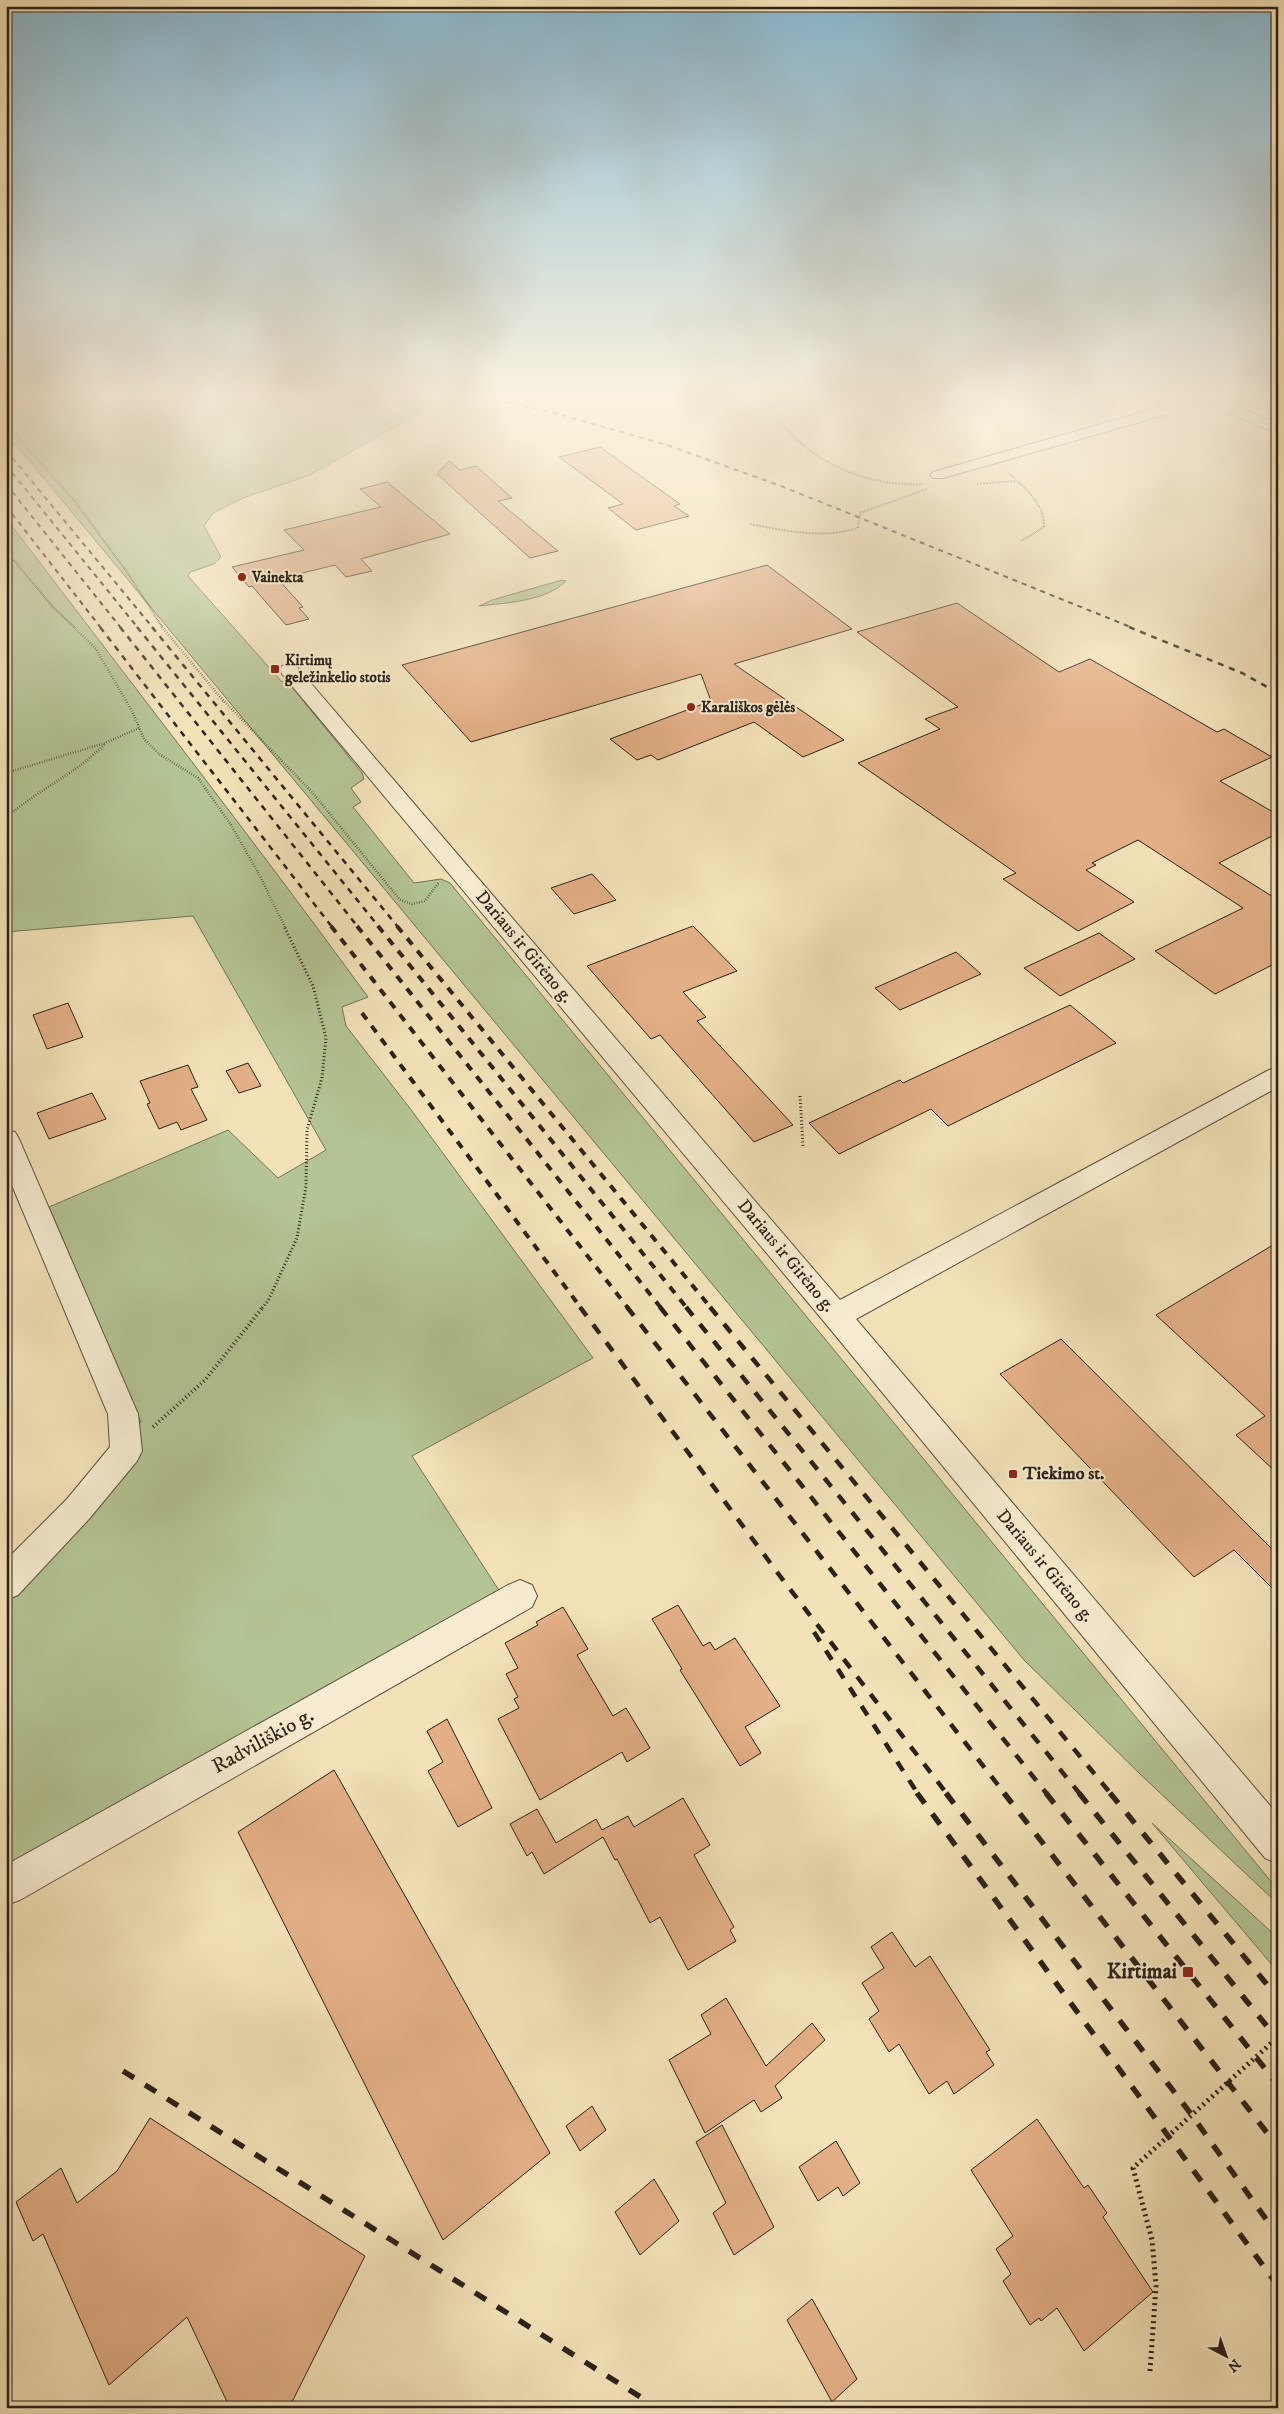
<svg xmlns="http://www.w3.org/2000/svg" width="1284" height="2414" font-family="'IM FELL DW Pica',serif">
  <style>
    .green { fill: #b4c494; stroke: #707256 }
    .building { fill: #e3af87; stroke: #2b2118 }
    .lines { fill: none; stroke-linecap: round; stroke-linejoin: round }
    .minor-casing { stroke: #5d5140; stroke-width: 2 }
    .path-far4 { stroke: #2b2118; stroke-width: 2; stroke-dasharray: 0.5 1; stroke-linecap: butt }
    .path-far3 { stroke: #2b2118; stroke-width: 2.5; stroke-dasharray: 0.5 2; stroke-linecap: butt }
    .path-far2 { stroke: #2b2118; stroke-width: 3; stroke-dasharray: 1 2.5; stroke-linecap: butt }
    .path-far1 { stroke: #2b2118; stroke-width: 4; stroke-dasharray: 1 3; stroke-linecap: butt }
    .path { stroke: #2b2118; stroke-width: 5; stroke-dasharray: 2 4; stroke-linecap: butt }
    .minor { fill: #f7ecd1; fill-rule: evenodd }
    .rail-far4 { stroke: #2b2118; stroke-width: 2; stroke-dasharray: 5 5; stroke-linecap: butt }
    .rail-far3 { stroke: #2b2118; stroke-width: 2.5; stroke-dasharray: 6 6; stroke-linecap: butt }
    .rail-far2 { stroke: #2b2118; stroke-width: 4; stroke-dasharray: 8 8; stroke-linecap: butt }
    .rail-far1 { stroke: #2b2118; stroke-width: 4.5; stroke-dasharray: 11 11; stroke-linecap: butt }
    .rail { stroke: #2b2118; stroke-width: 5.5; stroke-dasharray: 13 13; stroke-linecap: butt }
    .poi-dot { fill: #8f2418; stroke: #f7ecd1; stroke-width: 2 }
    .labels { text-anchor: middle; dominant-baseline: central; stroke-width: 4; stroke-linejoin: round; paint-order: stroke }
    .far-poi-label { font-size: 15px; font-weight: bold; fill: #2b2118; stroke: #f7ecd1; text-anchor: start }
    .street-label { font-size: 18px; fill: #2b2118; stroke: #f7ecd1 }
    .poi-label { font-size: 18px; font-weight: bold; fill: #2b2118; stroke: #f7ecd1; text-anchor: start }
    .near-street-label { font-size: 21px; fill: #2b2118; stroke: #f7ecd1 }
    .near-poi-label { font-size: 21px; font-weight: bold; fill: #2b2118; stroke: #f7ecd1; text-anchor: end }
  </style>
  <rect width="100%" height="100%" fill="#f3e2b8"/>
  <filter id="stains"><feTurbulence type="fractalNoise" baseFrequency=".004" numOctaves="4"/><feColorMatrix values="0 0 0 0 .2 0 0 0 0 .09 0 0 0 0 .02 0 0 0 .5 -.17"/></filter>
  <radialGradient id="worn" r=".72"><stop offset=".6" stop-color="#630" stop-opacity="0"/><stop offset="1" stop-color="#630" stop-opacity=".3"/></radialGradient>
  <path class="green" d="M6,393C60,393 113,402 166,401C257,400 351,383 440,401L310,475L243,498L213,513L204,526L221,557L214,564L190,572L188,576L282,682L287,681L362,773L364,779L351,788L361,802L353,807L414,883L441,879L450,883L1278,1890V1904L1139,1773L1024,1660L17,446L6,437Z
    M1274,393H1278V416L1247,402Z
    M6,518C127,678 250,835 368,997L342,1007L346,1026L412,1111L593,1358L412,1456L502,1595L6,1869V1558L42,1530L141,1422L49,1207L228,1130L278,1178L326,1150L193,916L6,932Z
    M562,580L566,581C547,601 506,603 479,606L492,600Z
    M1152,1823L1278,1938V1972Z"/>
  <path class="building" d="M600,447L680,504L674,506L689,516L636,530L608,508L623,504L559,457Z
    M449,461L460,470L476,466L512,498L498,501L558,551L530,558L437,474Z
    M387,482L450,534L361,559L372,571L346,577L335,565L278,579L303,607L299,608L309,619L286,625L252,586L249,587L232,567L304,550L284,530L381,507L360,489Z
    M767,565L852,629L734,664L844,740L803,757L754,722L658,760L651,755L637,760L610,739L711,701L701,674L471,742L402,665Z
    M957,603L1059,672L1090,659L1217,732L1224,729L1272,757L1220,781L1278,815V833L1219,863L1278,900V962L1215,994L1155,951L1243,908L1138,840L1092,863L1096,865L1086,870L1134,902L1078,931L1003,879L1016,873L858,763L940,729L925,719L958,707L857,632Z
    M592,874L616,900L574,914L551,888Z
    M693,926L737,971L683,992L706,1017L697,1021L793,1125L754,1142L660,1035L651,1039L587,966Z
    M1099,933L1135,959L1060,996L1024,968Z
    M956,952L981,974L900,1010L875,988Z
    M68,1003L83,1037L47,1049L33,1015Z
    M1070,1005L1116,1043L948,1126L931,1109L839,1154L809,1123L900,1080L903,1083Z
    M248,1063L261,1086L239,1093L226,1071Z
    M188,1065L198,1087L191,1089L207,1120L181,1130L177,1122L159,1129L147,1104L150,1103L140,1081Z
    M92,1093L106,1119L49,1139L37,1113Z
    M1278,1242V1474L1236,1435L1265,1416L1156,1315Z
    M1061,1339L1278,1555V1594L1234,1550L1194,1577L1000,1374Z
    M678,1605L703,1646L710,1642L715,1650L735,1638L780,1706L745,1727L761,1753L740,1766L680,1670L682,1669L652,1619Z
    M563,1607L588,1649L577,1655L613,1716L626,1708L650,1748L627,1762L622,1752L540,1800L498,1719L519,1708L514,1699L518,1697L506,1674L518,1668L505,1643L538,1625L536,1622Z
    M447,1719L492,1808L458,1827L428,1771L443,1762L427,1731Z
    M334,1770L550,2153L443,2240L238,1832Z
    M683,1798L710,1845L694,1855L734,1927L730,1930L736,1941L688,1970L660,1917L650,1923L617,1859L615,1860L603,1837L544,1874L532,1852L527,1856L510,1824L537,1809L556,1843L596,1819L602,1830L628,1816L634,1827Z
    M892,1932L915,1967L930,1956L990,2050L986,2052L994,2065L954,2094L947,2081L929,2094L899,2044L889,2052L869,2019L879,2011L862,1983L884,1968L871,1947Z
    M726,1998L766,2066L812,2023L825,2040L775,2086L782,2098L761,2112L754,2100L705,2133L669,2060L711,2034L701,2015Z
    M592,2106L606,2130L580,2151L566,2126Z
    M150,2118L365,2256L289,2408H230L187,2317L109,2385L43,2234L33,2241L16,2202L61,2168L77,2203L117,2171Z
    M1037,2119L1084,2188L1088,2185L1107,2213L1103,2217L1153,2292L1084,2351L1057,2308L1041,2321L1039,2318L1030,2325L1003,2281L1011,2274L996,2249L1013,2236L971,2170Z
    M722,2125L774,2227L734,2255L713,2213L726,2203L696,2142Z
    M836,2141L860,2183L843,2196L838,2187L818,2201L799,2167Z
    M654,2179L679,2221L640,2255L615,2212Z
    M812,2299L857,2379L832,2402L787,2320Z"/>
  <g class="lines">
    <g class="minor-casing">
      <path id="minor" d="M1196,393H1232L1221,399L1278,424V434L1207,403L943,478H933L930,475L933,472L1196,397Z
        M289,664L296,666L840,1300L1269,1070L1278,1067V1087L856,1319L1278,1815V1864L1265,1858L826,1324L282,674L280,670L282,666Z
        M6,1130L15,1132L19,1139L138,1414L142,1451L137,1461L89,1519L18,1595L6,1600V1560L67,1499L110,1447L108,1414L6,1171Z
        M520,1580L532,1585L537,1596L532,1607L20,1900L6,1905V1865L508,1585Z"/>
    </g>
    <path class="path-far4" d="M780,420C810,463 869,487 921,484
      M6,424L73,499L127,572L163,628
      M1009,473C1024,488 1045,503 1044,527L1021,541
      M977,484L1016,481
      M750,524C786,531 822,539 858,528L860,513L927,489
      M6,551L53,607L75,628"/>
    <path class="path-far3" d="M74,627L96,649L133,713L144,739L159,754L198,778L231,825L260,876L285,927
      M162,627L220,697L312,792L400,900L412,904L425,901L439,882
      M6,773L105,743L139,728
      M6,818C37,790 76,774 105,744"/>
    <path class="path-far2" d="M800,1096L803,1146
      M262,1308L268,1301L297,1238L306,1186L307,1130L322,1078L326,1038L313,986L284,926"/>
    <path class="path-far1" d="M153,1427L205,1380L263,1307"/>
    <path class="path" d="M1150,2371L1156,2286L1152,2240L1133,2168L1278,2037"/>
    <use href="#minor" class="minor"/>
    <path class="rail-far4" d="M119,393H215
      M434,393L493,400L551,412L667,445L781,486L1133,628
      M6,450L153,628
      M6,465L138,628
      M6,484L121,628
      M6,506L101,628"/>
    <path class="rail-far3" d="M100,627L332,927
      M120,627L358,927
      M137,627L379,927
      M152,627L398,927
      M1129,627L1242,673L1278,693"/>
    <path class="rail-far2" d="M331,926L628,1308
      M357,926L661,1308
      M378,926L687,1308
      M397,926L711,1308
      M362,1013L581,1308"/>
    <path class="rail-far1" d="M580,1307L780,1576L947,1794
      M627,1307L1005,1794
      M660,1307L1047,1794
      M686,1307L1080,1794
      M710,1307L1111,1794
      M814,1632L918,1794"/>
    <path class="rail" d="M917,1793L1278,2286
      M946,1793L1191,2114L1278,2236
      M1004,1793L1278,2147
      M1046,1793L1278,2085
      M1079,1793L1278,2040
      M1110,1793L1278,1998
      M123,2071L658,2408"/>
  </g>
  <linearGradient id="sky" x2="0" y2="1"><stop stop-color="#89b8cf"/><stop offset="0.54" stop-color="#faf2df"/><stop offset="1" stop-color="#faf2df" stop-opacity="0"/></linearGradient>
  <rect width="1284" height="731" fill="url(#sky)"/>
  <g class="poi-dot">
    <circle cx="242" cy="577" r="5"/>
    <rect x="270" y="664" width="10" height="10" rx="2.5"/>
    <circle cx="691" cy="707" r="5"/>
    <rect x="1008" y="1469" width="10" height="10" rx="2.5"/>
    <rect x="1182" y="1966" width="12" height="12" rx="2.5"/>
  </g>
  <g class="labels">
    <g class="far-poi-label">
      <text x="252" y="577">Vainekta</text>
      <text x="285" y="660">Kirtimų<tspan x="285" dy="17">geležinkelio stotis</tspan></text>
      <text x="701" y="707">Karališkos gėlės</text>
    </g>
    <g class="street-label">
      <text transform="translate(524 947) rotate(50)">Dariaus ir Girėno g.</text>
      <text transform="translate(786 1256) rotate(50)">Dariaus ir Girėno g.</text>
      <text transform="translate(1045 1566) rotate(50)">Dariaus ir Girėno g.</text>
    </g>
    <g class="poi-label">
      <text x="1023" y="1474">Tiekimo st.</text>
    </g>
    <g class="near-street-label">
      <text transform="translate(263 1741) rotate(-29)">Radviliškio g.</text>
    </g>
    <g class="near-poi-label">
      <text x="1177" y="1972">Kirtimai</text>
    </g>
  </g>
  <rect width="1284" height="2414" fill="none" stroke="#f3e2b8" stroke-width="25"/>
  <rect x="8" y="8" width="1269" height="2399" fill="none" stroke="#2b2118" stroke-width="2.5"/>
  <rect x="12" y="12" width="1259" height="2389" fill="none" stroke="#2b2118"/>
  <g transform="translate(1226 2356) rotate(139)" stroke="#f7ecd1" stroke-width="4" paint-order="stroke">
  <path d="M0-4L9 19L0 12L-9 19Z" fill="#2b2118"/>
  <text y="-8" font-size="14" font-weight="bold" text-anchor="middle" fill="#2b2118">N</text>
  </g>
  <rect width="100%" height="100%" filter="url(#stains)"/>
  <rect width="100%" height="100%" fill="url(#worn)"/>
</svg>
